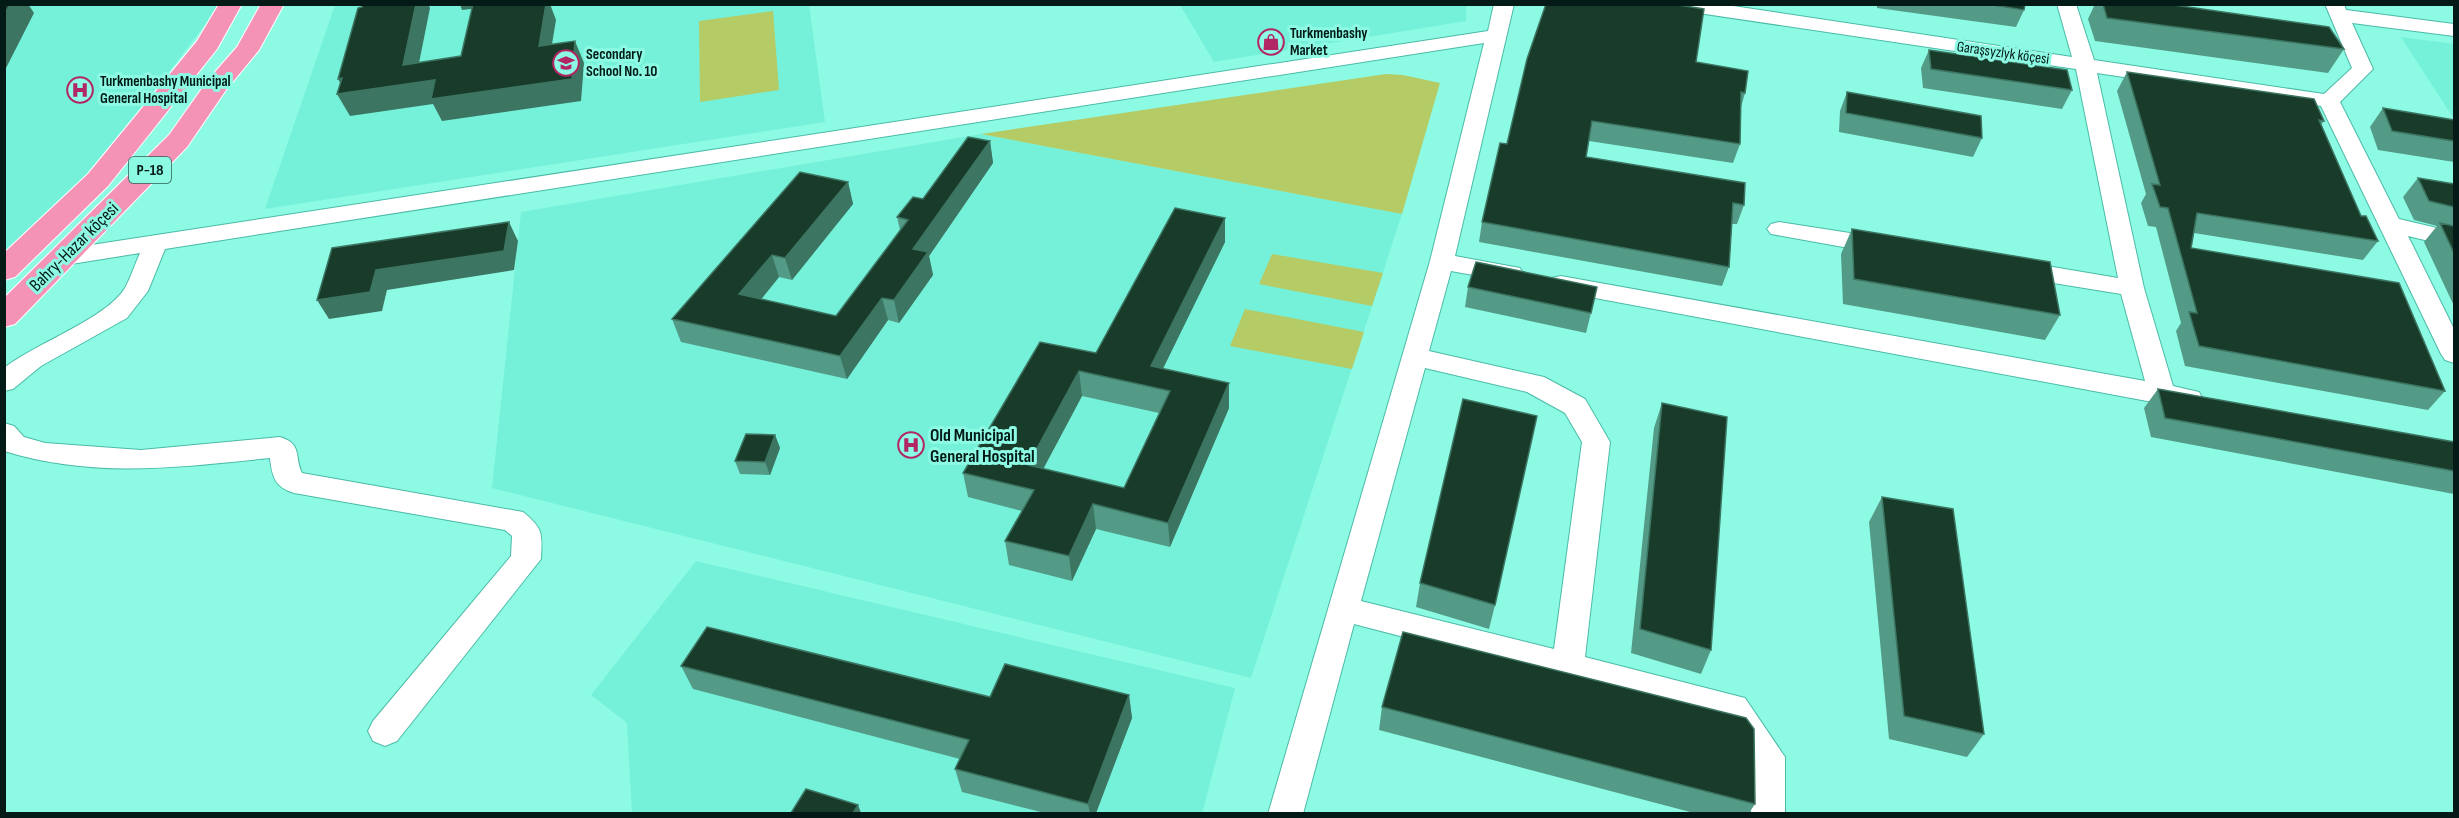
<svg xmlns="http://www.w3.org/2000/svg" width="2459" height="818" font-family="'Sofia Sans Condensed',sans-serif">
  <style>
    .built { fill: #75f1d9 }
    .green { fill: #b5cb65 }
    .lines { fill: none; stroke-linecap: round; stroke-linejoin: round }
    .minor-casing { stroke: #4abba7; stroke-width: 2 }
    .trunk-casing { stroke: #fff; stroke-width: 2 }
    .minor { fill: #fff; fill-rule: evenodd }
    .trunk { fill: #f493b6; fill-rule: evenodd }
    .wall { fill: #539b87; fill-rule: evenodd }
    .shaded-wall { fill: #3c7562 }
    .building { fill: #193c2a; stroke: #3c7562; stroke-width: 1.5; fill-rule: evenodd }
    .labels { text-anchor: middle; dominant-baseline: central; stroke-width: 6; stroke-linejoin: round; paint-order: stroke }
    .far-poi-label { font-size: 15px; font-weight: bold; fill: #031a16; stroke: #8dfae4; text-anchor: start }
    .far-street-label { font-size: 15px; fill: #031a16; stroke: #8dfae4 }
    .shield { fill: #8dfae4; stroke: #2c5d54; stroke-width: 1.5 }
    .shield-label { font-size: 16px; font-weight: bold; fill: #031a16 }
    .street-label { font-size: 18px; fill: #031a16; stroke: #8dfae4 }
    .poi-label { font-size: 18px; font-weight: bold; fill: #031a16; stroke: #8dfae4; text-anchor: start }
  </style>
  <rect width="100%" height="100%" fill="#8dfae4"/>
  <path class="built" d="M5,5H220L90,175L5,253Z
    M335,5H809L825,122L265,209Z
    M1180,5H1466V21L1214,62Z
    M2401,37L2454,44V119Z
    M981,134L1402,214L1251,678L492,488L521,212Z
    M696,561L1235,688L1202,814L632,813L627,723L591,695Z"/>
  <path class="green" d="M773,11L779,90L700,102L699,21Z
    M1386,74L1403,75L1440,83L1402,214L981,134Z
    M1272,254L1383,273L1372,306L1259,284Z
    M1245,309L1364,332L1352,369L1230,346Z"/>
  <g class="lines">
    <g class="minor-casing">
      <path id="minor" d="M1494,4H1514L1455,256L1520,268L1523,274L1520,280L1511,282L1451,271L1429,351L1544,377L1585,399L1610,442L1585,657L1745,698L1785,757V814H1751V761L1722,720L1354,624L1303,814H1268L1430,261L1484,43L165,249L148,291L127,318L41,366L13,389L4,391V368C36,343 106,319 125,288C131,277 135,264 140,253L65,265L56,262L53,257L56,252L65,249L1488,31ZM1425,368L1527,392L1565,413L1582,442L1554,649L1361,601Z
        M1669,4H1720L2072,57L2057,4H2076L2094,60L2324,94L2352,68L2325,4H2344L2346,10L2454,24V36L2352,23L2373,69L2340,102L2399,219L2454,232V247L2408,236L2454,329V363L2445,360L2441,354L2321,106L2097,73L2144,288L2173,386L2199,392L2203,399L2199,406L2190,409L1552,290L1549,284L1552,278L1561,276L2145,381L2121,294L2017,277L2008,275L2005,269L2008,263L2017,261L2118,278L2076,69L1678,10Z
        M1779,222L1882,238L1890,241L1894,246L1890,251L1882,254L1771,234L1767,229L1771,224Z
        M4,423L14,426L24,437L45,443L141,450L280,437C303,444 294,457 302,473L523,512C544,529 542,534 541,559L397,741L385,746L373,741L368,731L373,721L511,556L512,536L505,530L294,493C275,487 272,477 270,458C178,467 95,479 4,451Z"/>
    </g>
    <g class="trunk-casing">
      <path id="trunk" d="M219,4H242L217,49L108,186L15,277L4,280V253L88,174L197,41Z
        M261,4H284L259,50L226,90L187,147L15,324L4,327V298L169,135L208,80L237,47Z"/>
    </g>
    <use href="#minor" class="minor"/>
    <use href="#trunk" class="trunk"/>
  </g>
  <path class="wall" d="M1877,4H2025L2024,10L2016,27L1877,8Z
    M2095,4H2167L2344,49L2328,73L2095,41L2088,19Z
    M1929,50L2072,90L2062,109L1923,88L1921,68Z
    M1696,62L1745,93L1741,107L1740,144L1733,163L1589,141L1586,157L1744,205L1737,224H1732L1729,267L1722,286L1479,242L1482,222L1507,144Z
    M2127,72L2324,121L2321,125L2361,216L2378,241L2363,260L2194,233L2191,248L2445,391L2428,410L2185,366L2176,331L2181,323L2156,227L2148,226L2141,203L2146,194L2117,91Z
    M1847,92L1982,138L1973,157L1839,132L1840,111Z
    M2383,108L2454,120V162L2378,150L2370,127Z
    M990,141L993,163L929,256L933,275L899,323L888,320L847,379L681,342L672,319L848,182L853,204L792,280L779,277L761,299L836,316L900,230L897,217L923,199Z
    M2418,178L2454,184V306L2424,242L2437,226L2414,220L2403,197Z
    M1225,218V242L1163,368L1229,408L1170,547L1096,529L1072,581L1009,565L1005,541L1022,511L968,497L963,473L1096,353ZM1082,396L1159,413L1124,488L1043,469Z
    M1852,229L2060,315L2045,340L1843,304L1841,254Z
    M1468,287L1591,313L1586,333L1465,307Z
    M2158,389L2454,442V494L2151,437L2144,408Z
    M1662,403L1711,650L1701,674L1631,653L1654,428Z
    M775,435L780,448L770,475L740,474L735,461Z
    M1882,497L1984,734L1967,757L1889,739L1869,522Z
    M1420,583L1495,605L1489,629L1416,607Z
    M681,666L990,697L1129,695L1132,718L1096,813H1045L962,792L955,769L960,759L693,689Z
    M1382,707L1755,804L1749,813H1694L1379,730Z"/>
  <path class="shaded-wall" d="M10,4H28L34,13L4,72V15Z
    M416,4H428L430,8L415,83L575,41L584,63L581,101L442,121L433,104L350,116L337,94L346,93L338,79L403,65Z
    M460,4H487V7L462,10Z
    M540,4H550L556,20L548,68L539,46Z
    M990,141L993,163L929,256L933,275L899,323L894,300L913,249Z
    M848,182L853,204L792,280L785,258Z
    M1225,218V242L1154,387L1151,366Z
    M509,222L518,241L514,270L387,290L382,311L329,319L317,300L376,270Z
    M772,255L779,277L747,317L739,294Z
    M882,298L888,320L847,379L840,356Z
    M1079,371L1082,396L1032,490L1028,465Z
    M1229,383V408L1170,547L1168,523Z
    M775,435L780,448L770,475L765,462Z
    M1093,504L1096,529L1072,581L1069,556Z
    M1129,695L1132,718L1096,813H1090L1088,804Z
    M858,805L861,813H853Z"/>
  <path class="building" d="M4,4H10L4,15Z
    M363,4H416L403,65L461,56L473,4H546L539,46L575,41L572,79L431,99L435,80L337,94L342,78L338,79L358,8L362,7Z
    M1546,4H1672L1704,9L1696,62L1748,71L1745,93L1741,92L1740,144L1592,121L1586,157L1745,183L1744,205L1733,203L1729,267L1482,222L1500,143L1507,144L1527,59Z
    M1987,4H2025L2024,10Z
    M2103,4H2167L2329,27L2344,49L2107,18Z
    M1929,50L2067,70L2072,90L1931,69Z
    M2127,72L2314,99L2324,121L2319,120L2361,216H2366L2378,241L2197,213L2191,248L2399,283L2445,391L2199,346L2189,312L2197,313L2168,208L2160,207L2152,184L2160,185Z
    M1847,92L1981,116L1982,138L1846,113Z
    M2383,108L2454,120V141L2392,131Z
    M968,137L990,141L913,249L928,252L894,300L882,298L840,356L672,319L800,172L848,182L785,258L772,255L739,294L836,316L908,220L897,217L913,197L923,199Z
    M2418,178L2454,184V207L2429,201Z
    M1175,208L1225,218L1151,366L1229,383L1168,523L1093,504L1069,556L1005,541L1034,490L963,473L1040,342L1096,353ZM1079,371L1170,391L1124,488L1028,465Z
    M509,222L504,251L376,270L370,292L317,300L332,248Z
    M2440,223L2454,226V253Z
    M1852,229L2050,262L2060,315L1854,279Z
    M1476,262L1597,287L1591,313L1468,287Z
    M2158,389L2454,442V471L2165,418Z
    M1463,399L1537,416L1495,605L1420,583Z
    M1662,403L1727,417L1711,650L1640,629Z
    M746,434L775,435L765,462L735,461Z
    M1882,497L1953,509L1984,734L1904,716Z
    M707,627L990,697L1005,664L1129,695L1088,804L955,769L969,740L681,666Z
    M1403,632L1746,718L1754,729L1755,804L1382,707Z
    M806,789L858,805L853,813H791Z"/>
  <defs>
    <g id="shop-ring" transform="scale(1.35)"><circle r="9.5" fill="#8dfae4" stroke="#b12663" stroke-width="1.5"/><path d="M-5-2.5h2.3a2.7 3.5 0 0 1 5.4 0H5L5.5 6h-11ZM-1.5-2.5h3a1.5 2.3 0 0 0-3 0Z" fill="#b12663"/></g>
    <g id="school-ring" transform="scale(1.35)"><circle r="9.5" fill="#8dfae4" stroke="#b12663" stroke-width="1.5"/><path d="M0-5L7-2L0 1L-7-2ZM-4 1L0 2.5L4 1V4Q0 6-4 4Z" fill="#b12663"/></g>
    <g id="hospital-ring" transform="scale(1.35)"><circle r="9.5" fill="#8dfae4" stroke="#b12663" stroke-width="1.5"/><path d="M-5-5h3v3.5h4V-5h3V5h-3V1.5h-4V5h-3Z" fill="#b12663"/></g>
  </defs>
  <g fill-rule="evenodd">
    <use href="#shop-ring" x="1271" y="42"/>
    <use href="#school-ring" x="566" y="63"/>
    <use href="#hospital-ring" x="80" y="90"/>
    <use href="#hospital-ring" x="911" y="445"/>
  </g>
  <g class="labels">
    <g class="far-poi-label">
      <text x="1290" y="33">Turkmenbashy<tspan x="1290" dy="17">Market</tspan></text>
      <text x="586" y="54">Secondary<tspan x="586" dy="17">School No. 10</tspan></text>
      <text x="100" y="81">Turkmenbashy Municipal<tspan x="100" dy="17">General Hospital</tspan></text>
    </g>
    <g class="far-street-label">
      <text transform="translate(2003 53) rotate(8)">Garaşsyzlyk köçesi</text>
    </g>
    <rect class="shield" x="129" y="157" width="42" height="26" rx="4.5"/>
    <g class="shield-label">
      <text x="150" y="170">P-18</text>
    </g>
    <g class="street-label">
      <text transform="translate(74 247) rotate(-45)">Bahry-Hazar köçesi</text>
    </g>
    <g class="poi-label">
      <text x="930" y="435">Old Municipal<tspan x="930" dy="21">General Hospital</tspan></text>
    </g>
  </g>
  <rect width="2459" height="818" fill="none" stroke="#031a16" stroke-width="12"/>
</svg>
